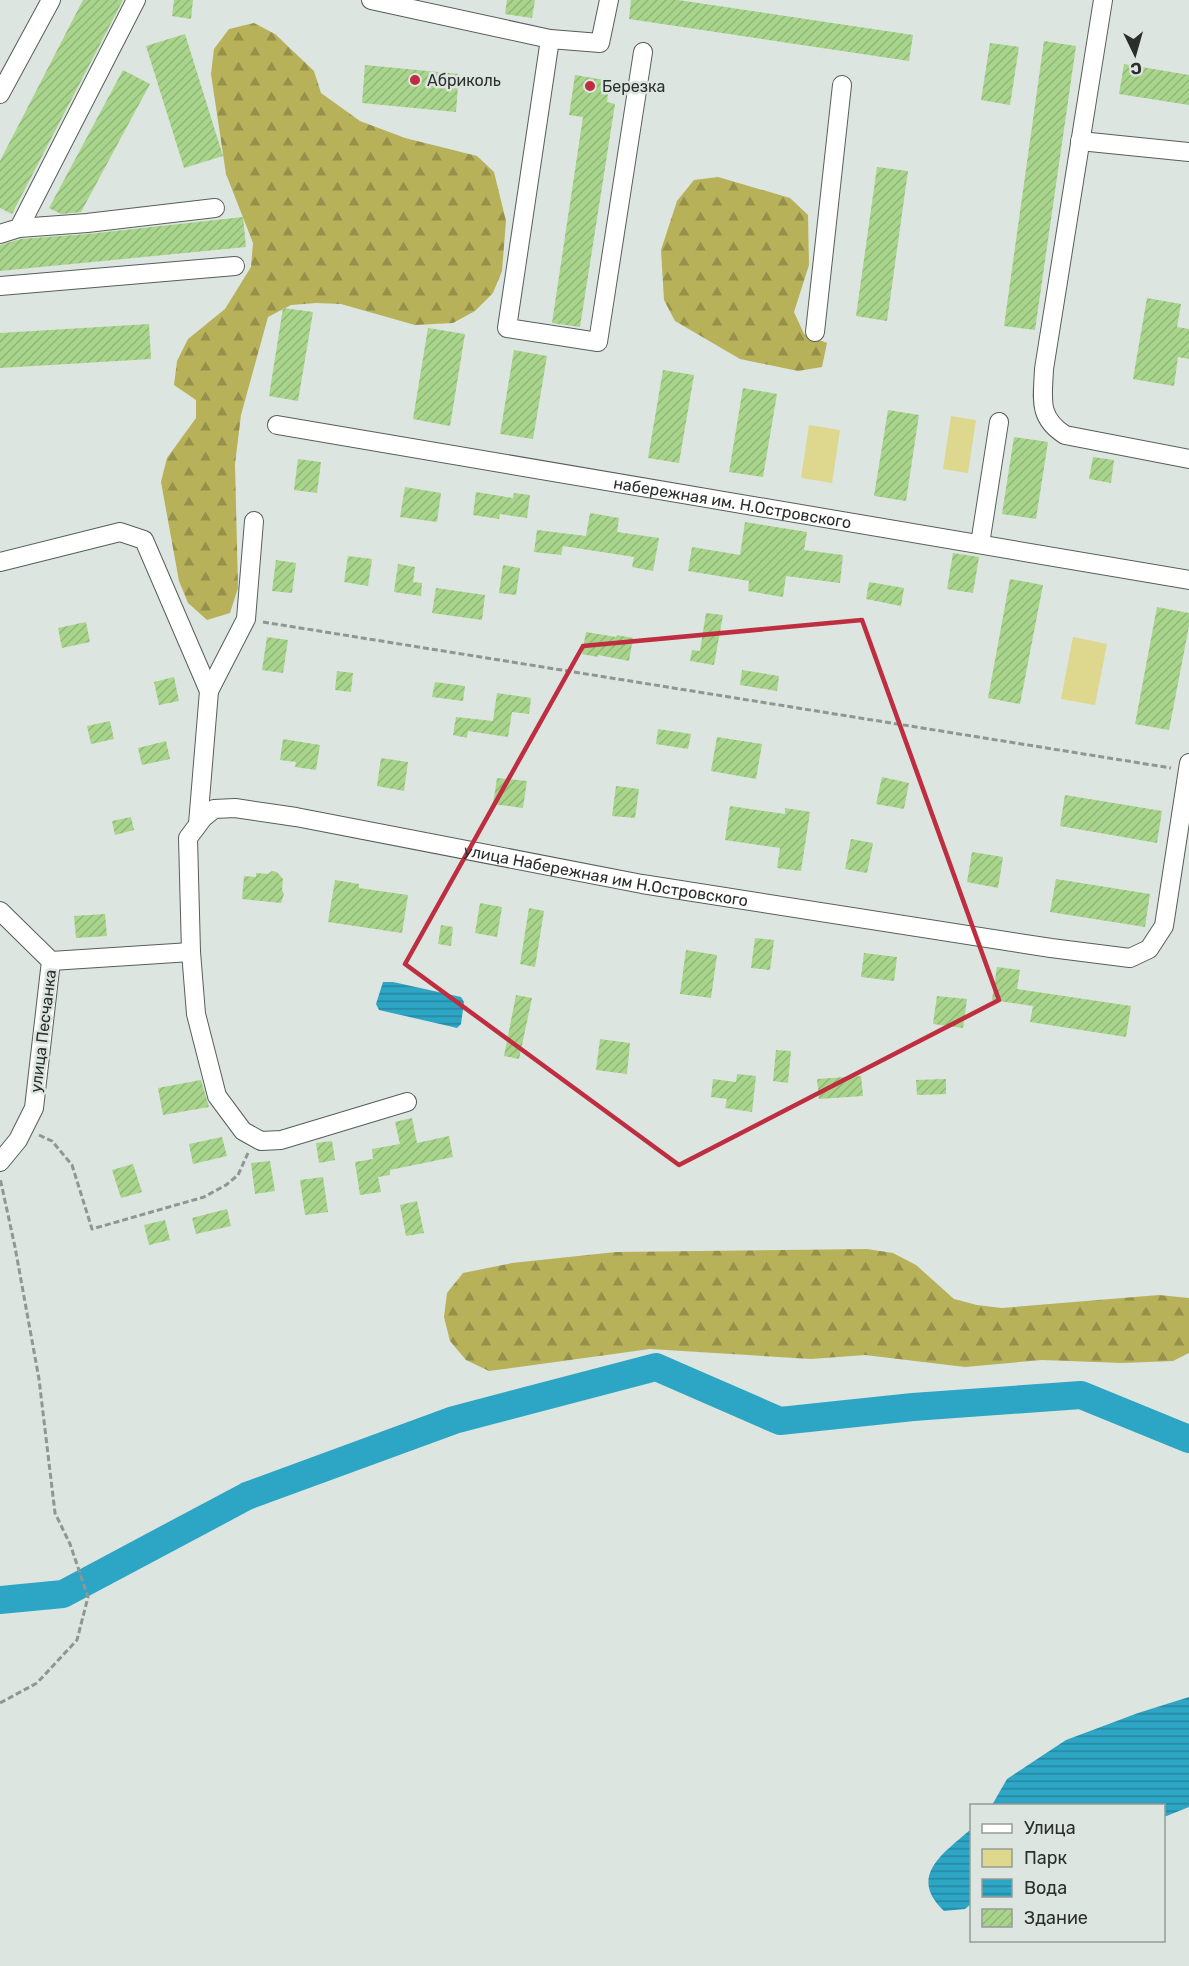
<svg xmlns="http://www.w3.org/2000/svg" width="1189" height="1966" font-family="Rubik,sans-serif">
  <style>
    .forest { fill: url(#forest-firs) }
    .green { fill: #ddd88d }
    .water { fill: url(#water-rules) }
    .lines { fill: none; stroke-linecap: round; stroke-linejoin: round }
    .river { stroke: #2da5c4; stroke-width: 28 }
    .building { fill: url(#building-hatch) }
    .minor-casing { stroke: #575e5a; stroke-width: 20 }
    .path { stroke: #909693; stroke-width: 3; stroke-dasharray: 6 3; stroke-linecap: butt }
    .minor { stroke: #fff; stroke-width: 18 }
    .marked { fill: none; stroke: #be2d40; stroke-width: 4.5; stroke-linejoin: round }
    .poi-dot { fill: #be2d40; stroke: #dce5e0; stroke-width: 2 }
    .labels { text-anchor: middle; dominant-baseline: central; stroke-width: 5; stroke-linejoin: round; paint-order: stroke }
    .poi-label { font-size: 16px; fill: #2b2e2d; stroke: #dce5e0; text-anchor: start }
    .street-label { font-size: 16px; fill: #2b2e2d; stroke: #dce5e0 }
  </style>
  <defs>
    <pattern id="forest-firs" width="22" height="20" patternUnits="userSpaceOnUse" patternTransform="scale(1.5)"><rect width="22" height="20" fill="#b7b159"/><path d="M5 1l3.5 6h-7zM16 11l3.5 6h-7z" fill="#95904a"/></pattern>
    <pattern id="water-rules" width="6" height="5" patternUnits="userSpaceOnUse" patternTransform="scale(1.5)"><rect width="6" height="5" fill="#2da5c4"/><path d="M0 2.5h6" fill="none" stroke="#2787a0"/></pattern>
    <pattern id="building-hatch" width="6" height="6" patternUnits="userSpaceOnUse" patternTransform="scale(1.5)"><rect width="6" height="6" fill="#a8d58b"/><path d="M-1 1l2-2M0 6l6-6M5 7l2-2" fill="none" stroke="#91b778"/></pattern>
  </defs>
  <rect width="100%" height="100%" fill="#dce5e0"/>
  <path class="forest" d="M254,23L275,34L314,71L321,93L360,121L405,138L477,156L494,172L506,221L502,271L493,293L475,311L453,323L415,325L341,304L316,303L291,305L268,317L241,415L235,464L238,588L230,613L207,620L188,603L179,581L161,482L167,458L196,418V400L174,385L177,361L188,339L225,309L251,267L253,243L226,174L211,74L214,49L229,29Z
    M718,177L790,198L808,215L809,265L794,312L804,334L827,343L822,367L798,371L740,359L675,321L664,300L661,250L677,201L694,180Z
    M867,1249L893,1253L916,1265L954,1299L977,1305L1002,1308L1159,1295L1189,1298V1353L1173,1361L1122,1363L1042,1360L965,1367L865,1355L811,1359L650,1349L489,1371L466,1360L450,1341L444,1317L447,1293L463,1273L512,1263L616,1252Z"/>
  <path class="green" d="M951,416L976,420L968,473L943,469Z
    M809,425L840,430L832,483L801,478Z
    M1073,637L1107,644L1095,705L1061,699Z"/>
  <path class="water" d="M383,982H393L461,997L464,1002L461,1024L457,1028L453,1027L379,1010L376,1004Z
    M1189,1697V1807L1164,1817V1806L992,1805L1007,1779L1066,1740L1138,1713Z
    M971,1829V1904L965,1909L944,1911C907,1876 944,1853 971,1829Z"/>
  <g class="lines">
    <path class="river" d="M0,1600L63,1594L247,1496L454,1420L656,1367L780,1421L913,1407L1081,1395L1189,1439"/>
  </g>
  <path class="building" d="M83,0H123L12,214L0,208V161Z
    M174,0H193L191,19L172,16Z
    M507,0H535L532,18L505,14Z
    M631,0H678L913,35L909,61L629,19Z
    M185,34L223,156L184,168L146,46Z
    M1044,41L1076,46L1035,330L1004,326Z
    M990,43L1019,47L1010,105L981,100Z
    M1124,64L1189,75V105L1119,94Z
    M365,65L459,74L456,112L362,103Z
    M123,70L150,84L81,212L61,214L49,208Z
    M575,75L610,81L607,102L615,104L580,327L552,323L583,117L569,115Z
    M877,167L908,171L887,321L856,316Z
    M243,217L246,247L0,271V245L21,239L88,234Z
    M1147,298L1181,304L1177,327L1189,329V359L1178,357L1174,386L1133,379Z
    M283,308L313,312L298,401L269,396Z
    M149,324L151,359L0,368V333Z
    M428,328L465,334L450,426L413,419Z
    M514,350L547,356L533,439L500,434Z
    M663,370L694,375L679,463L648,458Z
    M743,388L777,394L763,477L729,472Z
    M888,410L919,415L906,501L874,496Z
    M1014,437L1048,442L1036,519L1002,514Z
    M1093,457L1114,460L1111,483L1089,479Z
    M298,459L321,462L317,493L294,490Z
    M405,487L441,493L437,522L400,517Z
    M476,492L513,498L514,493L530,495L527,518L500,514L499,519L473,515Z
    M590,513L619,518L617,532L659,538L653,571L632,567L634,557L563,546L561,555L534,552L537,530L586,536Z
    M745,522L807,532L804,550L843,555L840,583L786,576L783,597L748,591L749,581L688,571L692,547L740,555Z
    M953,553L979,557L973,593L947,589Z
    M348,556L372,559L368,586L344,582Z
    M276,560L296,563L292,593L272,591Z
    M398,564L415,567L413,582L422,583L421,596L394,592Z
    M503,565L520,568L516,595L499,593Z
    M1010,579L1043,585L1020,704L988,698Z
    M869,582L904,588L901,606L866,599Z
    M436,588L485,595L482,620L432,613Z
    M1157,607L1189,613V626L1169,730L1135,724Z
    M706,613L723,615L714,665L690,661L692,650L700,651Z
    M86,622L90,642L62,648L58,628Z
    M586,632L616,637L617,635L633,638L629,661L598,655V657L582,654Z
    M267,637L288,640L283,673L262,670Z
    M742,670L779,676L777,691L740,685Z
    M337,671L353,673L351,692L335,690Z
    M174,677L179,701L159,705L154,682Z
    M435,682L465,686L463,701L432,697Z
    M497,693L531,698L529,714L512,712L508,737L468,731L467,738L453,735L456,717L493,721Z
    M110,721L114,739L91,744L87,726Z
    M658,729L691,734L688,749L656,744Z
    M717,737L762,744L756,779L711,771Z
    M283,739L320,745L316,770L295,767L296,762L280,760Z
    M166,741L170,759L142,765L138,748Z
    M381,758L408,762L404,791L377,786Z
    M882,777L909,783L904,809L876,804Z
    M497,778L527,781L523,808L493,804Z
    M616,786L639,789L635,818L612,816Z
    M1065,795L1162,811L1157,843L1060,826Z
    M730,806L785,814V808L810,812L801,871L777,868L780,848L725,840Z
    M131,817L134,830L115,835L112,821Z
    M851,839L873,843L867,873L845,869Z
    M972,852L1003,857L998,888L967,882Z
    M272,871L277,872L283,879L282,890L284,894L281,903L242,899L244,876L256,877V873L268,874Z
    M1056,879L1150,894L1145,927L1050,912Z
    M335,880L359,884V888L408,895L402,933L328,922Z
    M480,903L502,907L497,937L475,933Z
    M529,908L544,911L535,967L520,964Z
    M105,914L107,936L76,938L74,916Z
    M441,925L453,927L451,946L438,944Z
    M755,938L774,940L770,970L751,968Z
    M686,950L717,955L711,998L680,994Z
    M864,953L897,957L894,981L861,977Z
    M997,967L1020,970L1017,989L1131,1006L1126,1037L1030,1022L1033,1006L992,1000Z
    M516,995L532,998L519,1059L504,1056Z
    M937,996L967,999L963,1028L933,1024Z
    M600,1039L630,1043L627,1074L596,1070Z
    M776,1050L791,1051L788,1083L773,1081Z
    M737,1074L756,1076L752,1112L725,1108L727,1099L711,1097L713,1079L736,1082Z
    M861,1076L863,1096L819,1099L817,1079Z
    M946,1079V1094L917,1095L916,1080Z
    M201,1080L209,1107L163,1115L158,1088Z
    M412,1118L417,1143L449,1136L453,1157L390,1170V1175L378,1177L381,1192L360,1195L355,1162L373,1159L372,1149L400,1144L395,1122Z
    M222,1137L227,1156L193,1164L189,1144Z
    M332,1141L335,1160L319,1163L316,1143Z
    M270,1161L275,1191L255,1194L251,1163Z
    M133,1164L142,1192L121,1198L112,1170Z
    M323,1177L328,1212L305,1215L300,1180Z
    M417,1201L424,1233L406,1236L400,1205Z
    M227,1209L231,1226L196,1234L192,1218Z
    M165,1220L170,1240L149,1245L144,1225Z"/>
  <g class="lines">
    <g class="minor-casing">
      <g id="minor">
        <path d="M371,0L550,39L600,43L609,0"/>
        <path d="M1103,0L1044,369C1043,398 1037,417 1065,435L1189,459"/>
        <path d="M550,39L507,328L598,342L643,52"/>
        <path d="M0,94L51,0"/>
        <path d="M1080,141L1189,152"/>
        <path d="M19,228L87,223L215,208"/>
        <path d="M0,234L19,228L136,0"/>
        <path d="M0,286L235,266"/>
        <path d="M815,332L842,85"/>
        <path id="s1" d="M277,425L1189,580"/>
        <path d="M980,544L999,422"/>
        <path d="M0,562L120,532L144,540L209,691"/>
        <path d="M198,824L209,691L246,619L254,521"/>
        <path d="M0,911L51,961L34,1108L18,1140L0,1162"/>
        <path d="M51,961L191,952"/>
        <path id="s2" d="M407,1102L281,1140L261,1141L243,1131L217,1096L196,1014L191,952L188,838L203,818L214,809L235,808L296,817L642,884L1051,948L1130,958L1149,949L1164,926L1189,763"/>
      </g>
    </g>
    <path class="path" d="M263,622L1171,768
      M39,1135L52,1141L72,1165L92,1229L204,1197L226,1185L238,1175L248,1153
      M0,1703L37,1683L77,1640L88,1597L70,1544L55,1513L39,1379L15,1247L0,1178"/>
    <use href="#minor" class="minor"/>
  </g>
  <path class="marked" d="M862,620L999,1000L679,1165L405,964L583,646Z"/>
  <g class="poi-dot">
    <circle cx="415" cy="80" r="6"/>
    <circle cx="590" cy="86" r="6"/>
  </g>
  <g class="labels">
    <g class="poi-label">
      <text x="427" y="80">Абриколь</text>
      <text x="602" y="86">Березка</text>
    </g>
    <g class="street-label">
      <text stroke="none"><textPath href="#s1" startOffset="462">набережная им. Н.Островского</textPath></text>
      <text stroke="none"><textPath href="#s2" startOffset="914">улица Набережная им Н.Островского</textPath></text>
      <text transform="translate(43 1031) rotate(-83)">улица Песчанка</text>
    </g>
  </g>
  <rect x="970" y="1804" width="195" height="138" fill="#dce5e0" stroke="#959c98" stroke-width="1.5"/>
  <rect x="982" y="1824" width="30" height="9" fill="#ffffff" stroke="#959c98" stroke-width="1.5"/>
  <text x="1024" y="1834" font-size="18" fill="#2b2e2d">Улица</text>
  <rect x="982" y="1849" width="30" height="18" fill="#ddd88d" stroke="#959c98" stroke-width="1.5"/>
  <text x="1024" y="1864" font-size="18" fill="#2b2e2d">Парк</text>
  <rect x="982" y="1879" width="30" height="18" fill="url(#water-rules)" stroke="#959c98" stroke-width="1.5"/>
  <text x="1024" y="1894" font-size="18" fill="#2b2e2d">Вода</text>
  <rect x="982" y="1909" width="30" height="18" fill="url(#building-hatch)" stroke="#959c98" stroke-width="1.5"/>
  <text x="1024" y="1924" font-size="18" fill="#2b2e2d">Здание</text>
  <g transform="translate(1135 54) rotate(175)" stroke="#dce5e0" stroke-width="4.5" paint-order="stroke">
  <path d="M0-4.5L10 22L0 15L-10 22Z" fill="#2b2e2d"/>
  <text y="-9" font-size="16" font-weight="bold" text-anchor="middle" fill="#2b2e2d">С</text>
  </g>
</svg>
